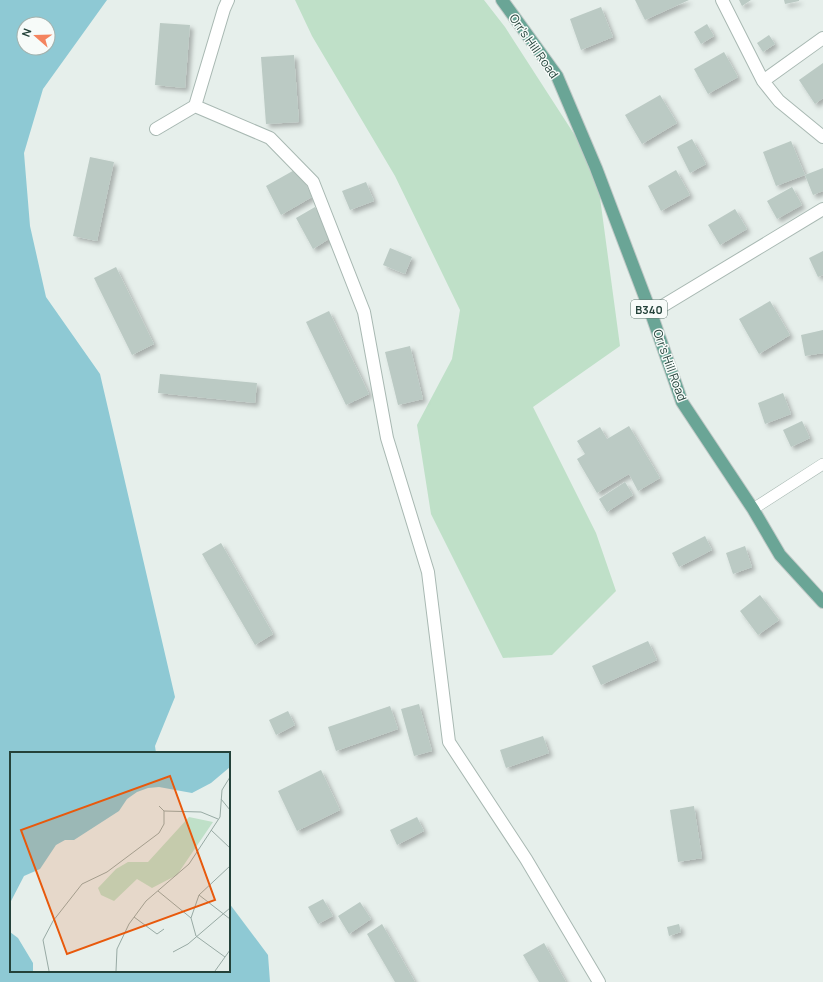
<svg xmlns="http://www.w3.org/2000/svg" width="823" height="982" font-family="Manrope,sans-serif">
  <style>
    .green { fill: #bfe0c8 }
    .water { fill: #8ec9d4; fill-rule: evenodd }
    .building { fill: #bbcac4; filter: url(#shadow) }
    .lines { fill: none; stroke-linecap: round; stroke-linejoin: round }
    .lane-casing { stroke: #a8b8b2; stroke-width: 12 }
    .street-casing { stroke: #a8b8b2; stroke-width: 14 }
    .primary-casing { stroke: #c2cac8; stroke-width: 14 }
    .lane { stroke: #fff; stroke-width: 11 }
    .street { stroke: #fff; stroke-width: 12 }
    .primary { stroke: #6aa596; stroke-width: 12 }
    .labels { text-anchor: middle; dominant-baseline: central; stroke-width: 3; stroke-linejoin: round; paint-order: stroke }
    .shield { fill: #f7fbf9; stroke: #637a73; stroke-width: 1 }
    .shield-label { font-size: 11px; font-weight: bold; fill: #24423a }
    .street-label { font-size: 12px; fill: #24423a; stroke: #f7fbf9 }
    .inset-road { fill: none; stroke: #98aaa4; stroke-width: 1 }
    .view { fill: #e8590c; fill-opacity: 0.15; stroke: #e8590c; stroke-width: 2 }
    .inset-edge { fill: none; stroke: #24423a; stroke-width: 2 }
  </style>
  <defs>
    <filter id="shadow"><feDropShadow dx="3.5" dy="3.5" stdDeviation="2" flood-color="#0004"/></filter>
  </defs>
  <rect width="100%" height="100%" fill="#e6efeb"/>
  <path class="green" d="M295,0H484L505,27L596,168L620,346L533,407L596,533L616,591L552,655L503,658L431,514L417,425L452,359L460,310L395,176L312,36Z"/>
  <path class="water" d="M0,0H107L43,89L24,153L30,226L46,297L100,374L175,697L155,746L156,753H11V971H229V903L268,955L270,982H0ZM24,24H48V48H24Z"/>
  <path class="building" d="M635,0H689L645,20Z
    M739,0H751L742,6Z
    M784,0H799V1L785,4Z
    M601,7L613,37L581,50L570,19Z
    M160,23L190,25L185,88L155,85Z
    M707,24L714,36L701,44L694,32Z
    M769,35L775,44L763,52L757,43Z
    M724,52L738,77L708,94L694,69Z
    M294,55L299,122L266,124L261,57Z
    M823,63V98L815,104L799,80Z
    M660,95L677,123L642,144L625,115Z
    M692,139L706,164L690,173L677,147Z
    M791,141L805,175L776,186L763,152Z
    M90,157L114,162L97,241L73,236Z
    M298,168L312,197L281,215L266,186Z
    M823,168V191L813,195L805,175Z
    M676,170L690,195L661,211L648,186Z
    M366,182L374,201L350,210L342,191Z
    M792,187L802,205L777,219L767,201Z
    M315,207L332,237L313,249L296,218Z
    M735,209L747,229L720,245L708,225Z
    M390,248L412,257L405,274L383,265Z
    M823,251V275L818,277L809,258Z
    M116,267L154,344L132,355L94,278Z
    M770,301L790,335L759,354L739,319Z
    M329,311L369,394L346,405L306,322Z
    M823,330V353L805,356L801,335Z
    M410,346L423,399L398,405L385,352Z
    M160,374L257,383L255,403L158,393Z
    M783,393L791,414L765,424L758,403Z
    M802,421L810,438L791,447L783,430Z
    M629,426L660,478L638,491L629,474L597,493L577,459L585,454L577,441L600,427L607,439Z
    M625,482L633,495L607,512L599,499Z
    M705,536L712,550L679,567L672,553Z
    M221,543L273,634L255,645L202,554Z
    M745,546L752,567L733,574L726,553Z
    M760,595L779,620L758,635L740,611Z
    M648,641L657,660L601,685L592,666Z
    M419,704L432,751L414,756L401,709Z
    M390,706L398,729L336,751L328,727Z
    M288,711L295,725L276,735L269,720Z
    M543,736L549,753L506,768L500,750Z
    M321,770L340,810L297,831L278,791Z
    M694,806L702,858L678,862L670,810Z
    M417,817L424,831L397,845L390,830Z
    M323,899L333,916L318,924L308,907Z
    M360,902L371,919L349,934L338,916Z
    M382,924L415,982H395L367,934Z
    M679,924L681,932L669,936L667,927Z
    M544,943L566,982H539L523,955Z"/>
  <g class="lines">
    <g class="lane-casing">
      <path id="lane" d="M753,509L823,464"/>
    </g>
    <g class="street-casing">
      <path id="street" d="M722,0L763,81L779,101L823,137
        M763,81L823,38
        M195,106L270,138L313,182L364,312L387,438L428,572L449,742L526,859L599,982
        M156,129L195,106L224,9L228,0
        M651,313L823,209"/>
    </g>
    <g class="primary-casing">
      <path id="primary" d="M502,0L557,76L596,168L651,313L682,402L753,509L780,555L823,602"/>
    </g>
    <use href="#lane" class="lane"/>
    <use href="#street" class="street"/>
    <use href="#primary" class="primary"/>
  </g>
  <g class="labels">
    <rect class="shield" x="631" y="300" width="36" height="18" rx="3"/>
    <g class="shield-label">
      <text x="649" y="309">B340</text>
    </g>
    <g class="street-label">
      <text transform="translate(534 46) rotate(55)">Orr’s Hill Road</text>
      <text transform="translate(670 365) rotate(70)">Orr’s Hill Road</text>
    </g>
  </g>
  <g transform="translate(10 752)">
    <rect width="220" height="220" fill="#e6efeb"/>
    <path d="M179,65L203,70L167,123L142,136L127,127L104,149L91,143L88,136L106,117L118,110H138Z" fill="#bfe0c8"/>
    <path d="M0,1H220V15L201,31L182,41L149,35L138,36L127,40L117,47L109,59L64,88H55L46,93L30,117L14,124L0,151ZM0,180L8,186L23,211V219H0Z" fill="#8ec9d4"/>
    <path class="inset-road" d="M211,47L220,58M149,54L154,59L191,60L208,67M201,78L220,96M148,139L181,166M189,143L220,167M124,165L147,182L154,177M163,200L178,192L220,156M215,205L186,184L181,166L189,143L220,114M39,219L33,188L43,169L72,132L97,120L149,81L154,72V59M106,219L107,197L119,172L136,149L179,112L210,65L212,38L220,25M205,219L220,198"/>
    <path class="view" d="M160,24L205,148L57,202L11,78Z"/>
    <rect width="220" height="220" class="inset-edge"/>
  </g>
  <g transform="translate(36 36) rotate(290)"><circle r="19" fill="#f7fbf9" stroke="#a3b1ad"/>
  <path d="M0-3L7 15L0 10L-7 15Z" fill="#f4845f"/>
  <text y="-6" font-size="11" font-weight="bold" text-anchor="middle" fill="#24423a">N</text>
  </g>
</svg>
